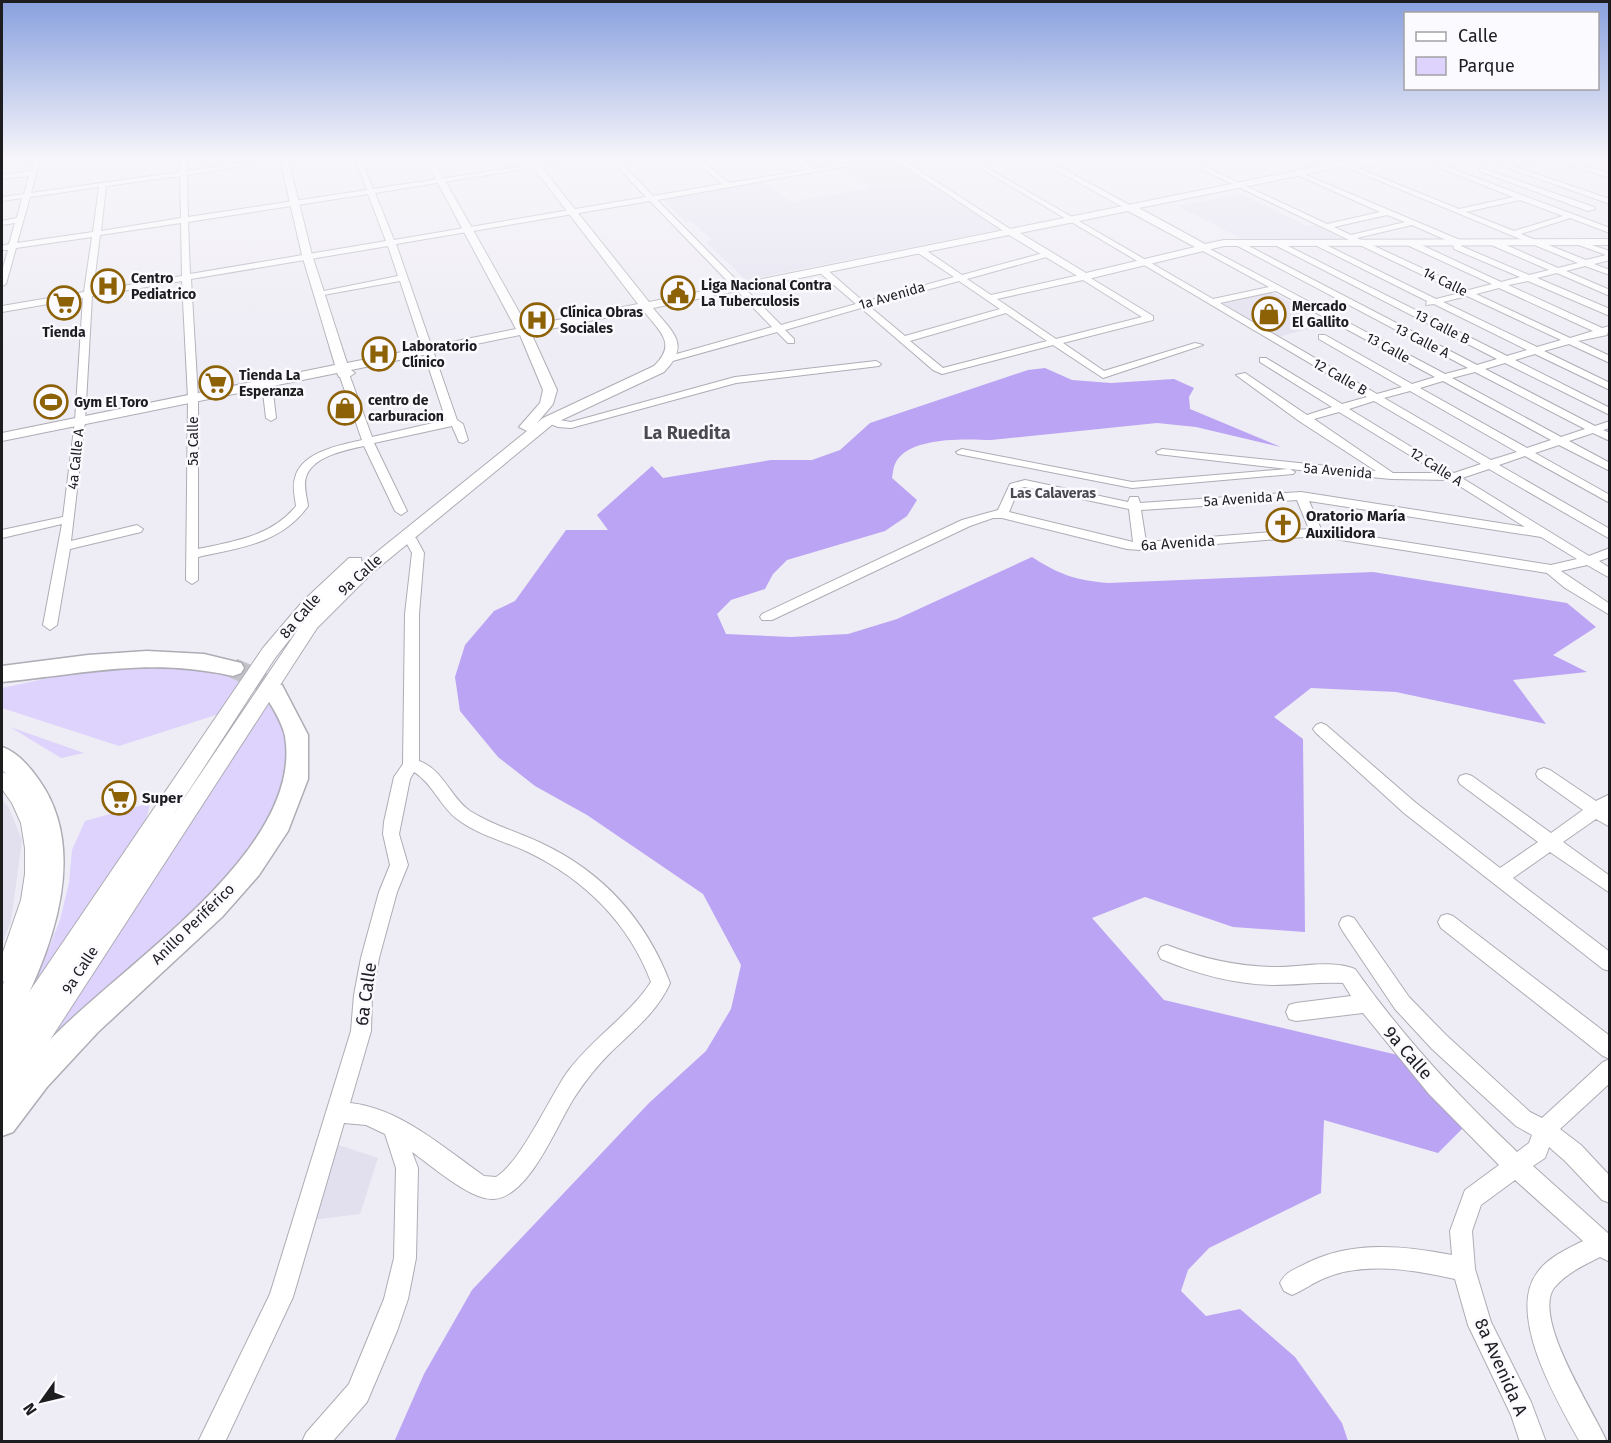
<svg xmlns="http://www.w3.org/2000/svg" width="1611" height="1443" font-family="'Fira Sans',sans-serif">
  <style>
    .built { fill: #e2dfee }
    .green { fill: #ddd3fd }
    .forest { fill: #baa4f3 }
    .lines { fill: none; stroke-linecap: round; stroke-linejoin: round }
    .highway-tunnel { stroke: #c4c2c9; stroke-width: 20; stroke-dasharray: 20 10; stroke-linecap: butt }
    .minor-casing { stroke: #aeacb4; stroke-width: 2 }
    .major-casing { stroke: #aeacb4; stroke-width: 2 }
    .highway-casing { stroke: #aeacb4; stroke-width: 3 }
    .minor { fill: #fff; fill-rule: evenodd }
    .major { fill: #fff; fill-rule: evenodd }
    .highway { fill: #fff; fill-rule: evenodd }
    .labels { text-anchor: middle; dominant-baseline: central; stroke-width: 5; stroke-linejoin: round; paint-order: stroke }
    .far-poi-label { font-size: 14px; font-weight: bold; fill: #1d1c1f; stroke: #fbfaff; text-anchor: start }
    .far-street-label { font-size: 14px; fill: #1d1c1f; stroke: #fbfaff }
    .far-neighbourhood-label { font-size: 14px; font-weight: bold; fill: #4c4a51; stroke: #fbfaff }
    .poi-label { font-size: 15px; font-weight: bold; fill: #1d1c1f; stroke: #fbfaff; text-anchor: start }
    .street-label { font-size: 15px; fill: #1d1c1f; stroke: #fbfaff }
    .far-district-label { font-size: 18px; font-weight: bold; fill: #4c4a51; stroke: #fbfaff }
    .near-street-label { font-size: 18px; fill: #1d1c1f; stroke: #fbfaff }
  </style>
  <rect width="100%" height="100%" fill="#eeecf4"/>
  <path class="built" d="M892,160L1001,229L746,280L706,242L712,240L691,221L686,222L662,199L763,182L791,202L870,188L843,168Z
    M1241,194L1307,226L1314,225L1343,239H1242L1178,206Z
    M1272,292L1307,311L1295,316L1315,327L1278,337L1220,304Z
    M2,800L8,806L22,840L11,921L2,944Z
    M332,1143L378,1158L360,1214L311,1220Z"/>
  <path class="green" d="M171,662L224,669L246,679L225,712L119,746L2,708V688L86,670Z
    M267,700L278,706L291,744L278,813L219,894L49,1040Z
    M10,727L84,753L61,758Z
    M150,803L147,816L128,856L2,1040L43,963L60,920L69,883L72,850L85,821Z"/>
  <path class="forest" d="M1045,368L1072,380L1111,383L1174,379L1194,388L1189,397L1190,409L1281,447L1196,427L1157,423L991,440C966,439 907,436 895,464C893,468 893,473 892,478L917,500L907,516L885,531L787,560L773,574L765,589L731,600L717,614L726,634L791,637L848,634L897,619L1032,557C1060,575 1075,580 1108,583L1373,572L1567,603L1596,627L1553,655L1587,672L1513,680L1546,724L1396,692L1311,688L1274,717L1303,739L1305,932L1233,927L1145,897L1092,918L1164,1000L1402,1056L1469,1122L1438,1153L1324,1120L1321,1193L1209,1248L1188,1270L1181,1291L1206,1316L1240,1309L1295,1357L1342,1423L1348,1441L394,1442L424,1374L472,1290L649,1103L706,1051L731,1009L741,965L703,894L587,815L535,786L498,757L460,711L455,677L465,645L494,611L515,601L566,530H608L597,515L652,466L663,478L771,460H812L840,450L870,423L1028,370Z"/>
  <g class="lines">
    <path class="highway-tunnel" d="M233,668L256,678L274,691"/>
    <g class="minor-casing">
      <path id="minor" d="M34,159H40L31,193L180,172V159H186L187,171L272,159H288L187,175L188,217L367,190L355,159H361L373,189L570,159H585L375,193L394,240L646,197L610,159H617L653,196L722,184L693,159H700L729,183L806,170L793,159H800L814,169L874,159H887L657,200L781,325L856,304L820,273V269H826L864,302L954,277L918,253V249H924L962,275L1047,252L1051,254L1050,256L967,279L991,295L1084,274L1153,316V320L1063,343L1104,371L1195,343L1203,345L1103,378L1053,345L942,374L933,370L861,308L785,330L794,339V343H788L777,332L669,362L666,361V357L772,327L650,201L396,244L457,420L463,424L468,440L463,443L459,442L452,426L374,443L407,511L401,515L395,511L364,446C346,450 313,456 306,477C303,486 307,497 308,506C282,543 240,548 198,557V580L192,584L186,580L188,398L182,281L92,296L85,421L71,541L137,525L143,529L141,532L70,549L57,625L50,630L43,625L62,524L2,538V530L63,517L75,421L83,298L2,312V306L84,292L92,237L16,248L6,284L2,286V271L8,250H2V246L9,244L15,223L2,225V221L17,218L22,198L2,201V197L24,194L29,176L2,179V175L30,171ZM180,176L181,218L101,231L106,186ZM99,187L93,232L17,243L30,197ZM368,194L386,241L190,274L188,222ZM181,223L182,276L93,291L100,235ZM388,246L398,276L314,293L318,296L400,281L446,420L372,437L349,374L340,372L339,374L362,440C340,445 301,452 295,478C292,487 295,497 296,506C272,536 235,541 198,549V398L191,279ZM1083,280L1142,317L1056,339L997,299ZM959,281L1000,309L905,336L869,306ZM1006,313L1047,341L943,368L910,341Z
        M894,159H901L1015,232L1008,234Z
        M965,159H972L1213,299L1269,287L1203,251V247H1206L1445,374L1468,368L1232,243L1239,241L1477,365L1497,359L1271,243L1278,241L1507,356L1527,350L1434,304L1426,305L1427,301L1311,243L1318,241L1436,299L1460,293L1180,159H1188L1327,224L1380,212L1293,173L1299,172L1460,240L1461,246L1529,275L1549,270L1489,244V240H1495L1558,268L1578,263L1327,159H1335L1459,209L1513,197L1417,159H1426L1610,228V233L1570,218L1521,234L1586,260L1606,255L1576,244V240L1610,251V260L1594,264L1610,270V275L1585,266L1566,271L1610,290V296L1557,273L1537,278L1610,309V316L1528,281L1508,285L1602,328L1610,326L1607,335L1578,341L1610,356V363L1569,344L1544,351L1610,383V390L1535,354L1515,360L1610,408V415L1505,363L1485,369L1595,426L1610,421V428L1603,430L1610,433V441L1593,433L1569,441L1610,463V471L1559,445L1535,453L1610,495V503L1525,456L1499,465L1610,529V539L1489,469L1462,478L1589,556L1610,548V557L1599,561L1610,568V578L1587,565L1561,571L1610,604V615L1565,588L1547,573L1316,536L1140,550L1127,549L1002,518H993L970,526L772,620H762L760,617L762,614L962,520L998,510L1010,484L1025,480L1128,502L1130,497H1138L1140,503L1301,492L1525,527L1450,480L1391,479L1290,469L1295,472L1293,474L1132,488L958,454L956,452L962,449L1132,482L1288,469L1158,454L1156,452L1162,449L1376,471L1299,421L1236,375L1245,373L1307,415L1332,407L1260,362V358H1266L1342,404L1367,397ZM1520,200L1563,216L1514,231L1466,212ZM1387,215L1405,222L1351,235L1334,227ZM1412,225L1453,243L1454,249L1520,277L1501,282L1413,241H1407V245L1492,284L1469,290L1357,238ZM1499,288L1593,331L1570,338L1476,294ZM1276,291L1435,377L1412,384L1325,335H1319V339L1402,387L1377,394L1220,303ZM1467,296L1561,340L1537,347L1443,302ZM1475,372L1585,429L1561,437L1452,378ZM1443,381L1551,440L1527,448L1420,388ZM1410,391L1517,452L1491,460L1384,398ZM1374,401L1481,464L1454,473L1349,409ZM1339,412L1439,473H1393L1314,419ZM1025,487L1129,509L1133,542L1009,512L1019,488ZM1297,500L1309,529L1146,542L1141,510ZM1309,501L1541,537L1577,559L1551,565L1321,529Z
        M1036,159L1050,162L1083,159L1056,165L1135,208L1128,210Z
        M1483,159H1492L1505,163L1544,159L1513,166L1610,199V204Z
        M1554,159H1563L1610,174V178Z
        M1481,168L1594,207L1595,209L1588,211L1479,171Z
        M876,361L881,364L879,366L736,383L571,428L558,427L543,421L548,418L571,422L735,377Z
        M267,381L272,384L276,418L271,421L266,418L262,384Z
        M403,534L416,538L424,553L419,614V761C443,769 450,797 470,811C492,825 518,832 541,843C603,872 646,920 670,983C658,1011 633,1031 611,1052C597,1066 585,1081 574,1098C556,1126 530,1196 494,1199C471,1201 431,1165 412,1152L418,1168L416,1258L408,1299L397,1331L367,1402L332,1442H302L306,1433L349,1384L384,1299L394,1258L396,1168L385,1134L366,1125L344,1123L293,1297L225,1442H198L270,1294L351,1031L354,995L361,958L379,892L390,865L383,834L384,822L394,777L403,764L405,614L412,553L407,544L397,538ZM414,772C433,784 440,806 457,819C478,835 504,841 528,852C584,879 629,923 651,982C628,1017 591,1039 566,1074C549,1099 520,1163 496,1177L484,1176C444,1148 400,1108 350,1103L371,1031L372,995L379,958L397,892L408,865L399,834L410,779Z
        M1321,723L1326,725L1416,803L1500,868L1538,842L1460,784L1458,780L1460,776L1466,774L1472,776L1551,833L1583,810L1538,778L1536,774L1538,770L1544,768L1550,770L1596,801L1610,794V827L1596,819L1563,842L1610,876V893L1550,852L1513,878L1610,952V971L1603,969L1404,813L1316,733L1313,729L1316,725Z
        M2,772C13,775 23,792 28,802C57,865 36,921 9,979L2,982V955L21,900L25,874V848L21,823L12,803L2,789Z
        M1447,914L1453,916L1610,1036V1059L1603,1056L1441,928L1438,922L1441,916Z
        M1348,916L1354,918L1409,997L1446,1035L1530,1112L1542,1118L1603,1062L1610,1059V1083L1560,1129L1581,1145L1610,1176V1203L1602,1200L1565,1161L1549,1147L1545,1158L1533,1166L1610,1235V1262L1600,1257C1584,1265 1565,1274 1554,1288C1532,1319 1594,1411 1607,1442H1580C1558,1403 1506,1315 1537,1273C1547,1258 1567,1249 1583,1241L1515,1180L1481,1205L1472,1231L1475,1269L1491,1322L1531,1402L1546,1442H1520L1511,1415L1468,1325L1455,1279C1415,1270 1365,1261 1325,1278C1314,1282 1304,1290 1292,1295L1284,1291L1280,1283C1285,1273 1291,1271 1301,1266C1348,1240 1401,1245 1452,1255L1450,1231L1465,1190L1499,1165L1429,1094L1363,1013L1296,1021L1289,1019L1286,1012L1289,1005L1296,1003L1351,996L1343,983C1320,982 1296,985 1273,985C1233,984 1197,974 1161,959L1158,953L1161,947L1167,945C1201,958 1234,966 1271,967C1297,968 1330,959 1355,969C1401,1034 1454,1092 1512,1147L1517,1152L1529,1143L1532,1135L1516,1126L1432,1049L1395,1009L1342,930L1339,924L1342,918Z"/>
    </g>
    <g class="major-casing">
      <path id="major" d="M280,159H288L312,255L347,363L516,329L425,159H433L527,326L638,304L527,159H535L649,302L1355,159H1393L1356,169L1353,168L1352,165L1139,208L1205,244L1224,240L1610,239V245L1224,246L1084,280L1009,235L653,308C673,333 691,344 664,372L553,424L372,573L317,628L11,1100L2,1104V1032L263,648L303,601L349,558H361L362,564L527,431L519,427L540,403L543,390L520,335L351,370L355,373L349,377H339L337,373L2,441V433L335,365L302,255ZM1128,211L1195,247L1086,273L1020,233ZM643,310C659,331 678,343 654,366L543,418L537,423L553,404L557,390L531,333ZM301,625L173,815L275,658Z"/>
    </g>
    <g class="highway-casing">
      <path id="highway" d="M147,651L204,654L241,663L244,668L241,673L233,676C147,657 86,674 2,682V666L88,655Z
        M274,683L282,685L308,735V779L288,831L259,875L222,917L98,1032L47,1087L13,1132L2,1136C2,1125 0,1106 2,1096C6,1084 36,1054 46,1044C116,968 305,852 285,736C282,721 270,704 263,691L266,685Z
        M2,747C17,752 30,767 39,780C91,853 50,956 12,1027L2,1031C1,1019 0,1002 2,990C4,975 14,958 20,943C42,882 54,819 2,770Z"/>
    </g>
    <use href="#minor" class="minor"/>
    <use href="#major" class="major"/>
    <use href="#highway" class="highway"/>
  </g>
  <linearGradient id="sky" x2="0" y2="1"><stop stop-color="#88a0de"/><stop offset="0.44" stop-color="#f7f6fa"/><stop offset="1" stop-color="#f7f6fa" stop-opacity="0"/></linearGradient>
  <rect width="1611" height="361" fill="url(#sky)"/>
  <defs>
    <g id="hospital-ring" transform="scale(1.725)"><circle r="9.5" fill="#fbfaff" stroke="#8d6207" stroke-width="1.5"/><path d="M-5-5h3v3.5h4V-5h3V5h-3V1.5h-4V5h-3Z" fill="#8d6207"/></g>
    <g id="civic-ring" transform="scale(1.725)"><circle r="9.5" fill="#fbfaff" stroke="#8d6207" stroke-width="1.5"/><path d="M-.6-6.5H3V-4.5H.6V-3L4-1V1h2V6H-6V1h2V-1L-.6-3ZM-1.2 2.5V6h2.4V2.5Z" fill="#8d6207"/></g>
    <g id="supermarket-ring" transform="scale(1.725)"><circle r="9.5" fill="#fbfaff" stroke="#8d6207" stroke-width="1.5"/><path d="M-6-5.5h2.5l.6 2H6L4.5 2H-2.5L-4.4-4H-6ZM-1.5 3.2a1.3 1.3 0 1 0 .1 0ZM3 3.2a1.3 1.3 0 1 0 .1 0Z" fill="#8d6207"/></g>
    <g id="shop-ring" transform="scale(1.725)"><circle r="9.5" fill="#fbfaff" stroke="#8d6207" stroke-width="1.5"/><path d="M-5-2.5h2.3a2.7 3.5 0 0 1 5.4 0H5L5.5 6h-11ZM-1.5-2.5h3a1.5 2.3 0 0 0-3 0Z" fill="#8d6207"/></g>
    <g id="stadium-ring" transform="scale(1.725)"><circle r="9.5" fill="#fbfaff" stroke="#8d6207" stroke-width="1.5"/><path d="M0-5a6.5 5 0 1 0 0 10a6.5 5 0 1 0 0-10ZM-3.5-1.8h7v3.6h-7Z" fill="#8d6207"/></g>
    <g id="church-ring" transform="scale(1.725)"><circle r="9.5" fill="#fbfaff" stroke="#8d6207" stroke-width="1.5"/><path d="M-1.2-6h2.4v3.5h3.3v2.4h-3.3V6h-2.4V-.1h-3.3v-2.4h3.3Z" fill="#8d6207"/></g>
  </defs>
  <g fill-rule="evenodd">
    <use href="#hospital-ring" x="108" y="286"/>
    <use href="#civic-ring" x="678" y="293"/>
    <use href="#supermarket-ring" x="64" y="303"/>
    <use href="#shop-ring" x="1269" y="314"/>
    <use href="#hospital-ring" x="537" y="320"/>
    <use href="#hospital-ring" x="379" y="354"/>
    <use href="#supermarket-ring" x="216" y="383"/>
    <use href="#stadium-ring" x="51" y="402"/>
    <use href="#shop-ring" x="345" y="408"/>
    <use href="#church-ring" x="1283" y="525"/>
    <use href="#supermarket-ring" x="119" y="798"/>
  </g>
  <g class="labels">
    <g class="far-poi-label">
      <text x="131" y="278">Centro<tspan x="131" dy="16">Pediatrico</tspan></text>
      <text x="701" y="285">Liga Nacional Contra<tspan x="701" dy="16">La Tuberculosis</tspan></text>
      <text x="1292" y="306">Mercado<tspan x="1292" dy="16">El Gallito</tspan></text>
      <text x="560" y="312">Clínica Obras<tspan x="560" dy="16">Sociales</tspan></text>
      <text x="64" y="332" text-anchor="middle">Tienda</text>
      <text x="402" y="346">Laboratorio<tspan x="402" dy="16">Clínico</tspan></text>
      <text x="239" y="375">Tienda La<tspan x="239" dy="16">Esperanza</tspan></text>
      <text x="368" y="400">centro de<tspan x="368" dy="16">carburacion</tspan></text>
      <text x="74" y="402">Gym El Toro</text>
    </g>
    <g class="far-street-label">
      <text transform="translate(1445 282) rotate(26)">14 Calle</text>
      <text transform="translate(892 296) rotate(-16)">1a Avenida</text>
      <text transform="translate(1442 327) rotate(27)">13 Calle B</text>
      <text transform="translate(1422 341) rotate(27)">13 Calle A</text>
      <text transform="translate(1388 348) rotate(29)">13 Calle</text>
      <text transform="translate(1340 377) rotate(30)">12 Calle B</text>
      <text transform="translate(193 441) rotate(-90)">5a Calle</text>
      <text transform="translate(76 459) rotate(-84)">4a Calle A</text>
      <text transform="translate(1436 467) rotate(32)">12 Calle A</text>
      <text transform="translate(1338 471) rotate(5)">5a Avenida</text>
      <text transform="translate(1244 499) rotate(-4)">5a Avenida A</text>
    </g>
    <g class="far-neighbourhood-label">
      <text x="1053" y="493">Las Calaveras</text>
    </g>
    <g class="poi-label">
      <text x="1306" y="516">Oratorio María<tspan x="1306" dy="17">Auxilidora</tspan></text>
      <text x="142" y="798">Super</text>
    </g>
    <g class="street-label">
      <text transform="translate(1178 543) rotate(-4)">6a Avenida</text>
      <text transform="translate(360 575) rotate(-42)">9a Calle</text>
      <text transform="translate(300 616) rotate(-49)">8a Calle</text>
      <text transform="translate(193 924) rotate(-44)">Anillo Periférico</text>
      <text transform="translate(80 970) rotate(-57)">9a Calle</text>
    </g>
    <g class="far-district-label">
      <text x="687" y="433">La Ruedita</text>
    </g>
    <g class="near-street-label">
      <text transform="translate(366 994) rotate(-82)">6a Calle</text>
      <text transform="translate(1408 1053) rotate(49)">9a Calle</text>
      <text transform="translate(1501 1367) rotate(66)">8a Avenida A</text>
    </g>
  </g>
  <rect width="1611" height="1443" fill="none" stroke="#1d1c1f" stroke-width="6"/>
  <rect x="1404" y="12" width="195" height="78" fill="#fbfaff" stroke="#a2a1a5" stroke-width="1.5"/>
  <rect x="1416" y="32" width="30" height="9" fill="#ffffff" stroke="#a2a1a5" stroke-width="1.5"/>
  <text x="1458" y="42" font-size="18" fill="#1d1c1f">Calle</text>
  <rect x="1416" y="57" width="30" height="18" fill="#ddd3fd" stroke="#a2a1a5" stroke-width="1.5"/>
  <text x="1458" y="72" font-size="18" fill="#1d1c1f">Parque</text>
  <g transform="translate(42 1401) rotate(236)" stroke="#fbfaff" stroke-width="4.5" paint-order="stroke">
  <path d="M0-4.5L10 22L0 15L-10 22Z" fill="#1d1c1f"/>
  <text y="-9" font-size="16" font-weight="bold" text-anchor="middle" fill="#1d1c1f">N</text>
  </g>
</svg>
